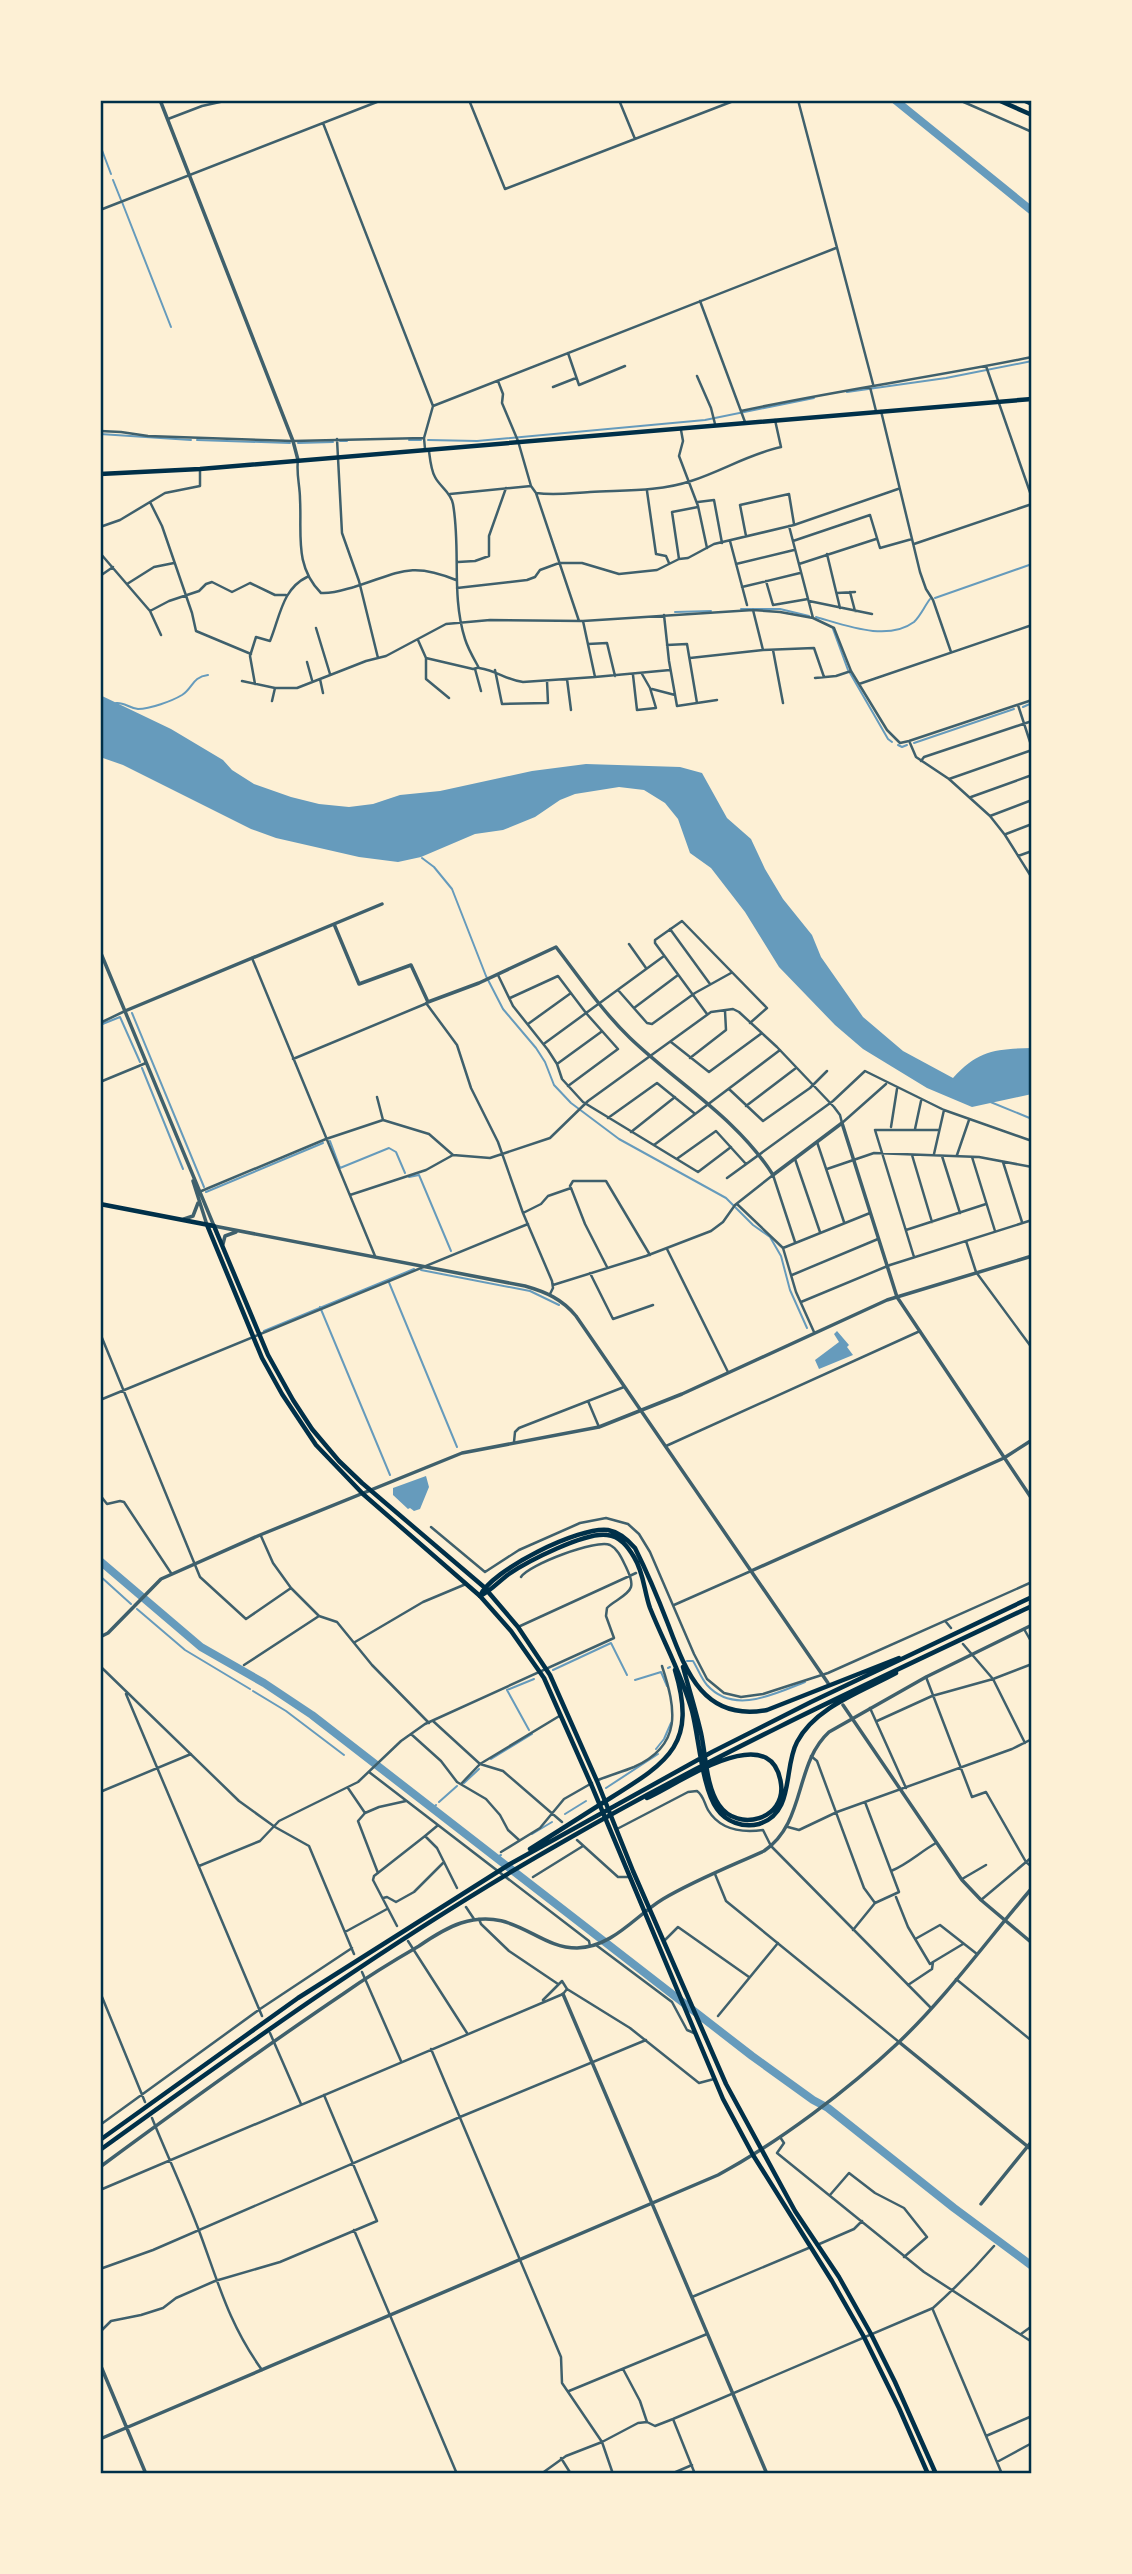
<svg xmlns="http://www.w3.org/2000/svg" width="1132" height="2574" font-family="Figtree,sans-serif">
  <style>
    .water { fill: #669bbc }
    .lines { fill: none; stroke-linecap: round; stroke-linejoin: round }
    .stream { stroke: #669bbc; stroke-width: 2 }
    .river { stroke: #669bbc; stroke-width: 8 }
    .minor { stroke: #3f606c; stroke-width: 2.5 }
    .tertiary { stroke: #3f606c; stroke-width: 3.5 }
    .primary { stroke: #003049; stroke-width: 4.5 }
    .motorway { stroke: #003049; stroke-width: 4.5 }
    .neatline { fill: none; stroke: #003049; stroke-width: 2.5 }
  </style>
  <rect width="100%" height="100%" fill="#fdf0d5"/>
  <path class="water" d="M100,695L171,729L223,760L232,770L254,784L291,797L319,804L349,807L373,804L400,795L440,791L532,771L586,764L680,767L702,773L727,818L751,839L765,869L783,899L812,935L821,957L863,1017L903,1051L953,1078C978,1050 996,1049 1032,1048V1094L972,1107L927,1088L863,1049L835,1025L779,967L745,912L711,868L690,853L678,819L665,803L644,790L619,787L575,794L560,800L535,817L503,830L475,834L421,857L398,862L359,857L276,838L251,829L123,765L100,757Z
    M837,1331L849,1345L847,1347L853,1355L819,1369L815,1360L839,1342L834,1334Z
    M426,1476L429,1487L420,1509L414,1511L410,1508L408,1509L393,1495V1488Z"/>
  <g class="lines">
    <path class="stream" d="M100,145L111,174
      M113,180L121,200
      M122,202L171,327
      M847,392L946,378L1032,361
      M100,434L191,440
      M197,440L290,443
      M409,440H421
      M428,440L477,441L705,420L814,398
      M340,441H347
      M298,443L333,442
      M935,598L1032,564
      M741,609H780L809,616
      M675,612L711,611
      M816,617C845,625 887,642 914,622C921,615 924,607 930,599
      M833,629L848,670
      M850,673L888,739L892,742
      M116,703C124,702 129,708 138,709C150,709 172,701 182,695C193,688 192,677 208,675
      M1023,707L1032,703
      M914,743L1014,709
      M898,745L902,747L907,745
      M422,858L434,867L452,889L486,976L503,1009L536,1048L545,1062L554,1085L571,1103L619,1139L726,1198L753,1225L770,1237L781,1256L790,1290L807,1328
      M132,1013L204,1187
      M100,1025L120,1017L140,1062
      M142,1068L183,1169
      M988,1101L1032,1119
      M330,1141L340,1168L389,1148L396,1152L405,1173
      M409,1177L419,1175L451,1251
      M206,1192L323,1143
      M421,1270L530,1291L559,1305
      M388,1280L457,1447
      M320,1307L390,1475
      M264,1331L414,1269
      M100,1576L131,1604
      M137,1609L185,1650L250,1689
      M687,1661H693C698,1669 701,1678 707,1685C734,1715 774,1694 805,1682
      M668,1668L670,1667
      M553,1670L611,1643L627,1675
      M635,1680L661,1672L667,1686
      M253,1691L286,1711L344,1755
      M529,1730L507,1690L534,1679
      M656,1749L664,1739L671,1723
      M491,1759L532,1734
      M464,1783L479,1769
      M606,1788L658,1754
      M439,1802L457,1786
      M433,1808L436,1805
      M565,1814L586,1801
      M532,1834L552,1822
      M497,1857L501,1855"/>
    <path class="river" d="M895,100L1032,211
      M100,1561L201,1647L264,1683L312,1715L752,2056L813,2100L828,2108L954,2208L1032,2266"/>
    <path class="minor" d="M469,100L505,189L736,100
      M619,100L635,139
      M798,100L873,384
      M959,100L1032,132
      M168,119L202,106L229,100
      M323,123L433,406L424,438L425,449
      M100,210L382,100
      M700,301L745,422
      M568,353L579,385L625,366
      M986,366L1032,498
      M697,376L711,408L715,424
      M498,381L503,394L502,403L518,441L531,486L536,493L579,621
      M553,387L576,378
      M870,387L876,411
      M433,406L836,248
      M741,411C838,390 935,377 1032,357
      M881,411L920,572L926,589L933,600L951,652
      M681,430L683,441L679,456L698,506L707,548
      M100,431L121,432L148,436L293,441L424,438
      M337,439L342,533L359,581L378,658
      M429,451C430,459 431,470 435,477C440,487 451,492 453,504C461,549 451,595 465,639C468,649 474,659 479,668C498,671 506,680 523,682L595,677L583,621
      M298,460C296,473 300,486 300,499C302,534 294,566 321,593C332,594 343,590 354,587C399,573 410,561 456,580
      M647,491L656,554L666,556L669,563
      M536,493C555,496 571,493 590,492C623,490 658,492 691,481C722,471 749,454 781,447L775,420
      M450,494L531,486
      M150,502L162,526L192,613L196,631L251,654
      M698,502L714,500L722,543
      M789,526L813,618
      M100,527L120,520L165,493L200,486V469
      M746,536L740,505L789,494L794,524
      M730,541L747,605
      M793,541L870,515L880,548L912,539
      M914,544L1032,504
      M100,553L150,611L161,635
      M827,554L840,608
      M679,559L672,512L698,507
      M458,562L475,561L489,556V536L506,488
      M736,564L794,550
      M799,564L876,539
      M100,576L113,567
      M766,581L773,605L808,599
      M127,584L154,567L174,563
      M742,587L800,573
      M457,588L527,580L535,577L540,570L559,563H582L619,574L657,570L679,559L688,558L714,544L794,525L898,489
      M850,592L855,611
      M837,593L855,592
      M809,601L872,614
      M753,610L763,650L814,648L824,677
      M150,611L169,601L199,591L206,584L212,582L232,592L250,583L275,595H286
      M664,615L669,661L677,706L717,700
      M316,628L330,674
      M418,640L426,658V679L449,698
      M588,644L607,643L615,676
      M667,645L687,644L697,703
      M773,650L783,703
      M426,658L473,669L477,668
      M690,658L763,650
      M307,662L312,680
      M475,669L481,691
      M495,670L502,704L548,703L547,681
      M633,675L637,710L656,708L650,688L642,674
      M595,677L670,670
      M815,678L836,676L851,671
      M320,679L323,693
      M567,679L571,710
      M242,681L275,688H297L366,661L386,656L446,624L490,620L583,621L753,610L780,612L813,618L834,628L851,671L887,730L900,743L909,741L1032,700
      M255,684L250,656L256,637L270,641C280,617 282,589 307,577
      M859,684L1032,625
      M652,689L675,695
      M272,701L275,688
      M1018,705L1032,748
      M910,743L916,757L949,779L990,816L1005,835L1032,878
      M921,761L924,757L1032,721
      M949,779L1032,750
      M971,797L1032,775
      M990,816L1032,800
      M1006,834L1032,824
      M1018,856L1032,851
      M670,929L710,984
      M629,944L646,968
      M252,958L375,1256
      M498,975L513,1006L548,1050L557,1064L562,1079L583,1102L698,1172L731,1147
      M618,990L647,1023L652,1024L695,993L731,973
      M510,998L558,976L586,1013L618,1049L568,1086
      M426,1003L457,1045L471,1088L498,1142L523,1213L552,1281L553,1288L550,1294
      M634,1008L678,975
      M707,1014L655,943V940L682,921L767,1008L750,1023
      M100,1023L125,1011
      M528,1024L571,993
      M671,1042L709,1072L762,1033
      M545,1043L664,956
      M690,1058L726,1030L725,1011
      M293,1059L425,1004
      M557,1064L601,1032
      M100,1082L146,1063
      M729,1089L763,1121L810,1088L827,1071
      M377,1097L383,1120
      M746,1106L796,1068
      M608,1118L657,1083L694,1113
      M891,1127L897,1089
      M915,1129L921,1101
      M631,1132L675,1097
      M817,1142L844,1222
      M654,1145L780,1050
      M934,1154L944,1110
      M912,1155L932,1222
      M957,1155L969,1120
      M942,1156L960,1213
      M972,1157L995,1231
      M678,1158L716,1131L746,1164
      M795,1159L820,1232
      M1003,1162L1022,1222
      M827,1169L874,1153L979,1157L1032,1167
      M727,1178L833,1101L865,1071L944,1110L1032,1141
      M570,1186L573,1181H606L650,1255
      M199,1192L326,1139L383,1120L429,1134L453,1155L490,1158L550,1138L588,1101L711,1012L733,1009L739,1012L777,1047L834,1107L840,1115L842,1123L886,1084
      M350,1195L426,1170L453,1155
      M737,1204L783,1248L796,1292L814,1332
      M523,1213L541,1204L548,1196L571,1188L585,1224L607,1267
      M906,1230L986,1204
      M966,1241L976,1272L1032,1348
      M783,1248L870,1213
      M667,1249L728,1372
      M914,1257L875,1130H939
      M590,1273L613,1319L653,1305
      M792,1275L878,1239
      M553,1285L646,1256L711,1231L723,1222L735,1205L773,1175L795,1242
      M801,1302L890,1265L1032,1220
      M100,1333L200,1577L246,1619L291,1588
      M100,1400L528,1224
      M588,1401L599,1427
      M514,1442L515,1432L519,1428L624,1387
      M666,1446L920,1331
      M100,1495L107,1504L120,1501L124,1502L171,1573
      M431,1527L485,1572L519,1550L580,1523L606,1518L628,1524L639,1534L650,1552L694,1654L707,1679L724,1693L741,1697L763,1694L828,1673L1032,1582
      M261,1536L273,1563L291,1588L319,1616L337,1622L372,1665L429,1723
      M674,1605L751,1571
      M946,1622L951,1628
      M518,1627L636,1573
      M1024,1629L1032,1643
      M355,1642L423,1602L466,1584
      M963,1644L993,1679L1025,1743
      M244,1665L319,1616
      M100,1666L239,1801L275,1827L309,1846L354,1954
      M926,1677L972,1797L986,1792L1026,1862L1032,1867
      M126,1694L262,2016
      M870,1708L906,1788
      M433,1721L480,1764L503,1771L562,1822
      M877,1721L932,1696L993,1679L1032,1664
      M411,1734L441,1761L457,1782L486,1799L500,1815L508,1830L519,1840
      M811,1756L817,1761L864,1888L875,1903L899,1892L865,1802
      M369,1772L589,1941L590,1946
      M598,1780C610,1775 622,1772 634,1767C683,1745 676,1709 662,1666
      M461,1784L480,1764L561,1715
      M348,1788L365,1813L358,1821L378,1873
      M100,1792L191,1754
      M365,1813L379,1807L406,1801
      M788,1827L799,1830L837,1812L1012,1749L1032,1739
      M617,1829L688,1792L697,1791C704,1796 704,1803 708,1810C720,1830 741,1833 763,1830L771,1846L931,2008
      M425,1836L437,1826
      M577,1840L618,1877H628
      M501,1852L540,1828L564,1799L592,1783
      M199,1866L260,1841L279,1821L358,1782L401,1741L425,1724L614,1638L606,1616L607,1608C613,1601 628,1596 631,1587C633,1580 628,1572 626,1567C622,1559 618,1549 610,1545C596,1539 528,1565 521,1577
      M891,1871C908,1864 920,1852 936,1843
      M715,1874L726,1901L899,2042
      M533,1877L583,1846
      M962,1879L986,1865
      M896,1897L908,1927L930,1964L933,1962L932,1969L908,1985
      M383,1898L387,1897L396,1902L414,1892L444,1862
      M981,1900L1032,1857
      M466,1907L474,1919
      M479,1919L481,1924L509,1951L558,1984
      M397,1926L373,1880L374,1876L425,1836L437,1848L457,1888
      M853,1930L875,1903
      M345,1932L387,1909
      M917,1938L940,1925L977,1954
      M665,1940L678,1927L749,1977
      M408,1941L467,2033
      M596,1945L672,2002L687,2030L694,2033
      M933,1962L963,1944
      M362,1972L401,2061
      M956,1979L1032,2041
      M100,1992L145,2102
      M543,2000L562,1981L567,1989L630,2028L699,2083L714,2079
      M718,2016L778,1943
      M270,2033L301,2104
      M431,2049L561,2357L562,2383L602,2442L613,2474
      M152,2118C167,2155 184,2191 198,2228C218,2281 228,2323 262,2370
      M100,2125L260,2009L352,1948
      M780,2137L784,2143L777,2153L924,2272L1032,2342
      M100,2190L563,1994L567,1989
      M830,2195L849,2173L875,2193L904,2208L927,2237L904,2257
      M354,2230L457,2474
      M817,2245L854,2229L862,2221
      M100,2269L153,2250L460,2117L646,2040
      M692,2297L811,2247
      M933,2310L1002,2474
      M100,2332L111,2321L141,2315L163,2308L176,2298L215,2281L280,2262L377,2221L324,2095
      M1021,2334L1032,2326
      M623,2369L640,2401L647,2422
      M569,2391L707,2334
      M673,2419L695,2474
      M986,2436L1032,2416
      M561,2458L571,2474
      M997,2462L1032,2443
      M541,2474L566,2456L602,2442L638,2423L647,2422L655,2426L673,2419L933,2308C954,2289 975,2268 994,2246
      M671,2474L692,2465"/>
    <path class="tertiary" d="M160,100L293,441L298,460
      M334,924L359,984L411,965L428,1002L479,983L556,947C580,978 602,1011 630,1038C678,1084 737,1118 773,1175L842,1123L897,1297L1032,1499
      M100,951L214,1226L525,1286C546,1292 562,1299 576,1316L828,1683
      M125,1011L382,904
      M193,1181L207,1225
      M184,1219L193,1216L198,1203
      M223,1244L225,1236L236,1232
      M751,1571L1004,1458L1032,1440
      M100,1637L108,1633L161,1579L260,1535L462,1453L599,1427L682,1394L887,1300L1032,1256
      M843,1705L962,1880L981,1900L1032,1943
      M563,1994L767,2474
      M899,2042L1032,2150
      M100,2167C180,2108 260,2050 343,1994C367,1977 393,1961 419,1946C432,1937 446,1928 461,1923C514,1906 536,1948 577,1948C613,1947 635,1916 663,1899C695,1880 731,1866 764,1851C806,1823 794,1764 829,1732L926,1677L1032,1625
      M981,2204L1032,2141
      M100,2364L146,2474
      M100,2439L718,2175C779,2142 848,2090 899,2042C948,1995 988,1939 1032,1888"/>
    <path class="primary" d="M100,474L200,469L1032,399
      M100,1204L214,1226L268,1355L293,1400L312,1429L339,1461L362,1483L484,1587L518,1627L550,1675L597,1781L633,1871L726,2084L795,2211L839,2277L871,2334L895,2382L936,2474
      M207,1225L262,1358L282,1394L316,1445L363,1494L480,1596L511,1631L544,1678L591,1784L723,2099L753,2155L832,2281L864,2337L899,2408L928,2474"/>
    <path class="motorway" d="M998,100L1032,115
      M1023,100L1032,104
      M480,1596C491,1591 499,1581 509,1574C528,1561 585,1532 607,1535C620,1536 628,1547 634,1557C644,1573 644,1591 650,1608C664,1643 682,1675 692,1711C699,1738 702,1788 717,1809C726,1822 743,1828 759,1824C795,1813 783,1768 797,1742C815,1707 863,1691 896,1673
      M480,1596C491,1570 580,1526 608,1530C619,1532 628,1540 635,1548C647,1572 658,1598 668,1624C686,1672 704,1722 767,1710L899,1658
      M647,1798C677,1785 772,1716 781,1784C786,1819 738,1833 719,1805C706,1786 706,1756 701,1733C696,1711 689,1689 683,1667
      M530,1849C558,1831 585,1814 612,1797C670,1761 697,1743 675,1670
      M100,2140L298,1998L510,1864L712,1752L811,1702L1032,1597
      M100,2150C251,2041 403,1932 566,1840C717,1753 875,1680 1032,1606"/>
  </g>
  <rect width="1132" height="2574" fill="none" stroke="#fdf0d5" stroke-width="203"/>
  <rect x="102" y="102" width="928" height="2370" class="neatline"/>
</svg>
